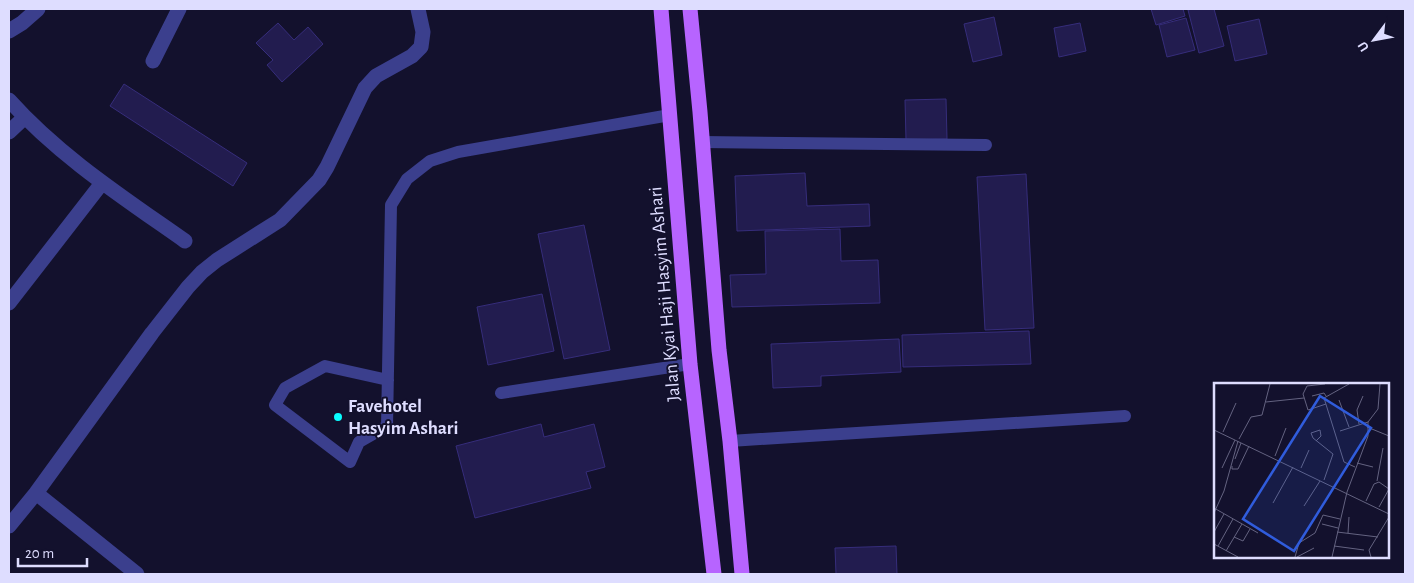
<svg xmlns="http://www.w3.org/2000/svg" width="1414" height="583" font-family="'Alegreya Sans',sans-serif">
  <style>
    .building { fill: #221c4f; stroke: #362d7b }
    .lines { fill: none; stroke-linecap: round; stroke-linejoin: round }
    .lane { stroke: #3b3f8d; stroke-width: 12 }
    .street { stroke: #3b3f8d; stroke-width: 15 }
    .primary { stroke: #b764ff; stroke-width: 15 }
    .poi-dot { fill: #09fcff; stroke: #13112d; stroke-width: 2 }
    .labels { text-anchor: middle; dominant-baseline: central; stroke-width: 4; stroke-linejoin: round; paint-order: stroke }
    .street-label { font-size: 19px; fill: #deddff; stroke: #13112d }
    .poi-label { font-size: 19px; font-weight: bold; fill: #deddff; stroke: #13112d; text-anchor: start }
    .inset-road { fill: none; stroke: #646381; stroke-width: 1 }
    .view { fill: #305cdc; fill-opacity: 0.15; stroke: #305cdc; stroke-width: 2.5 }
    .inset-edge { fill: none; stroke: #deddff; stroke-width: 2.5 }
  </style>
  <rect width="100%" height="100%" fill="#13112d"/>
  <path class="building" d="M1151,9H1183L1185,16L1156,25Z
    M1192,9H1214L1224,46L1199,53L1188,10Z
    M994,17L1002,55L973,62L964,24Z
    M1186,18L1195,50L1167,57L1159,25Z
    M1259,19L1267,54L1235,61L1227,26Z
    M278,23L294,40L308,27L323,44L282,82L267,65L273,60L256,43Z
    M1080,23L1086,51L1059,57L1054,28Z
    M124,84L247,163L233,186L110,106Z
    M946,99L947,139L906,140L905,100Z
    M805,173L807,206L869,204L870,226L737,231L735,176Z
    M1026,174L1034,328L985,330L977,177Z
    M584,225L610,350L564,359L538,234Z
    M840,229L841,261L878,260L880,303L732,307L730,275L766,274L765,231Z
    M542,294L554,351L488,365L477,307Z
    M1029,331L1031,364L903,367L902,335Z
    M899,339L901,372L821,376V386L773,388L771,344Z
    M541,424L544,437L594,424L605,467L586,472L591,488L475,518L456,446Z
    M896,546L897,574H836L835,548Z"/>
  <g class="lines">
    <path class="lane" d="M702,142L986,145
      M388,380L325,366L285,388L275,405L350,462L359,442L387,426L391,205L407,179L430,161L458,152L670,115
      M501,393L690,364
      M730,441L1125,416"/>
    <path class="street" d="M9,31L22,23L38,9
      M153,61L179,9
      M9,100C59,156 124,198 185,241
      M9,132L25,117
      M9,303L102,183
      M36,493L137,574
      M9,526L36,493L152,333L188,287L202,272L217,260L280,220L319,180L327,167L365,88L376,76L412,56L421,47L423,32L418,9"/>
    <path class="primary" d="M661,9L690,364L714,574
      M690,9L700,112L719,350L730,441L742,574"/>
  </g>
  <circle class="poi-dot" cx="338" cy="417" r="5"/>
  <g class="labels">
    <g class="street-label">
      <text transform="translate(665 294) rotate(-95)">Jalan Kyai Haji Hasyim Ashari</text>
    </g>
    <g class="poi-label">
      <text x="348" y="406">Favehotel<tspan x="348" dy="22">Hasyim Ashari</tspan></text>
    </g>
  </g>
  <g transform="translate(1214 383)">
    <rect width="175" height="175" fill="#13112d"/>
    <path class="inset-road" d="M111,1L93,3L89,11L94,27L112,21M135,1L110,15L130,79L141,84M98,13L110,10L112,13M125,17L135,44M52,19L90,15M145,41L143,27L149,13M153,44L175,53M0,47L175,131M126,48L154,39M9,49L22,20M25,56L37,34L48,32L56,1M102,58L107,53L106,47L97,50L99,55L119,71L110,97M61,73L72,45M21,76L27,60M143,80L159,84M18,83V86H24L35,63M8,85L21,57M87,85L95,67M163,98L169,65M152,118L160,101L165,99L175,106L165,124M59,120L79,84M90,123L106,98M0,125L44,150M0,130L10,108L24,58M108,141L124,145M0,149L10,131M123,149L164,154M134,150L135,134M20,154L29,158L36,146M0,161L24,174M4,163L19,136M120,163L150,167M12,168L28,141M81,174L85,160L101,150L109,132L126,136M83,174L100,165M118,174L133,109L154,53V39L164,26L166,1M157,174L155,167L175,134"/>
    <path class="view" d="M106,13L157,45L80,168L29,136Z"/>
    <rect width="175" height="175" class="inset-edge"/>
  </g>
  <rect width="1414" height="583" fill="none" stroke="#deddff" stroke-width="20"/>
  <g transform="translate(1374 40) rotate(238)" stroke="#13112d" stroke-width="4" paint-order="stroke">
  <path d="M0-4L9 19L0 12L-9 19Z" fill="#deddff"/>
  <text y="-8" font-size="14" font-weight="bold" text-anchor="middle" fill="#deddff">U</text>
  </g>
  <path d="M18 558v8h69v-8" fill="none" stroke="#deddff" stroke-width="2.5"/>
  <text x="25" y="558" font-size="15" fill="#deddff" stroke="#13112d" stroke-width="4" paint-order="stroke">20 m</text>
</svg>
